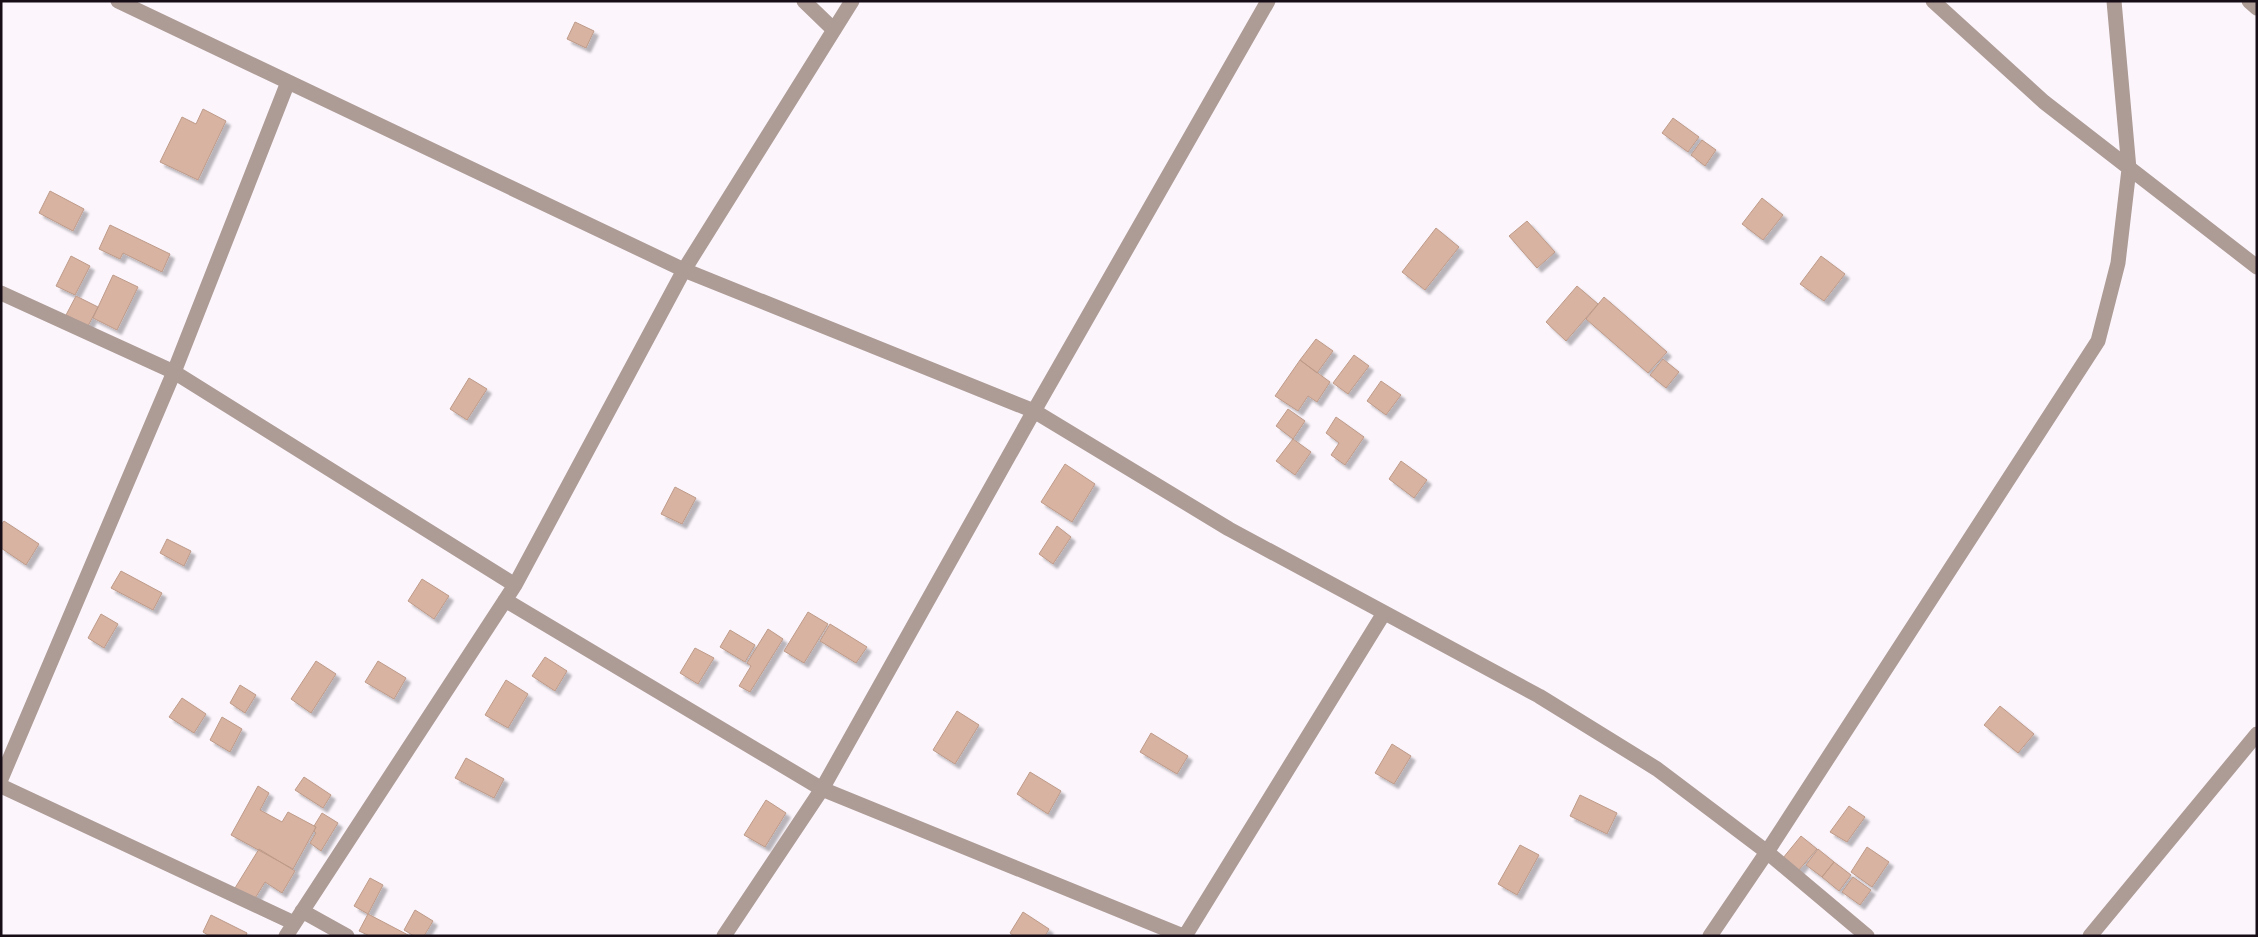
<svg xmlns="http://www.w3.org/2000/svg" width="2258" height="937" font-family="'Work Sans',sans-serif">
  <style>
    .building { fill: #d8b3a2; stroke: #be9a89; filter: url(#shadow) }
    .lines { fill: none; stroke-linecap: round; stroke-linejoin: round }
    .minor { stroke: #ad9b96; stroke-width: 15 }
  </style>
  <defs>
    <filter id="shadow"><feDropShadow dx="4.5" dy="4.5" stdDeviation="1" flood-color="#0004"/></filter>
  </defs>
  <rect width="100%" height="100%" fill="#fcf6fc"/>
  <path class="building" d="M575,22L594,31L586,48L567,39Z
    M203,109L226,121L198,180L160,162L182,117L196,124Z
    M1673,118L1699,137L1688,152L1662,133Z
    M1702,140L1716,150L1705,166L1691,155Z
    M50,191L84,209L73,231L39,213Z
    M1762,198L1783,215L1763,240L1742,224Z
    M1527,221L1555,252L1537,268L1509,236Z
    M110,225L170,254L162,272L123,253L120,259L99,249Z
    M1436,228L1459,247L1425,290L1402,272Z
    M71,256L90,266L75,295L56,286Z
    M1821,256L1845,274L1824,301L1800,284Z
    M113,275L138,287L117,330L93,318Z
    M1577,286L1598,304L1566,341L1546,322Z
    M76,296L98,307L88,326L66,315Z
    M1604,297L1667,352L1648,373L1586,319Z
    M1316,339L1333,351L1317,373L1300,360Z
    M1354,355L1369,366L1348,394L1333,383Z
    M1663,359L1679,372L1666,388L1650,375Z
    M1300,360L1330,382L1317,402L1308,396L1298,411L1275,396Z
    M469,378L487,389L467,420L450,409Z
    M1381,381L1401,395L1386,415L1367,401Z
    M1288,409L1305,421L1293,439L1276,426Z
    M1336,417L1364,437L1345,465L1331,455L1339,443L1326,433Z
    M1293,439L1311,452L1295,475L1276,461Z
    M1401,461L1427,480L1414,498L1389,479Z
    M1065,464L1095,484L1072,522L1041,502Z
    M675,487L696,498L682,524L661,514Z
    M4,521L39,544L26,565L1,548V525Z
    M1057,526L1071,537L1053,564L1039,554Z
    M167,539L191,551L184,566L160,553Z
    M121,571L162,593L153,610L111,588Z
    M422,579L449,596L434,619L408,601Z
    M808,612L828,624L804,663L784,651Z
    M101,614L118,624L104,648L88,638Z
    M830,624L867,647L856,663L820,641Z
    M768,629L783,639L750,692L739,686L751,666L747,663Z
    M730,630L755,645L745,662L720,647Z
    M695,648L714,658L698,684L680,673Z
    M545,657L567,671L555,691L532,676Z
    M316,661L336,674L311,713L291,699Z
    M378,661L406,678L394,699L365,682Z
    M506,680L528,694L508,728L485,715Z
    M240,685L256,695L245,713L230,703Z
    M182,698L206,714L194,733L169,717Z
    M2000,706L2034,734L2018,753L1984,725Z
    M957,711L979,725L955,764L933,750Z
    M222,717L242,729L230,752L210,740Z
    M1151,733L1188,756L1177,774L1140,752Z
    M1392,744L1411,756L1394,784L1375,773Z
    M466,758L504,779L494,798L455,778Z
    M1030,772L1061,791L1048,814L1017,794Z
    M304,777L331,795L323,808L295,790Z
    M258,786L269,793L260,810L282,822L288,812L316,827L293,869L231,835Z
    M1580,795L1617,813L1607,834L1570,816Z
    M766,800L786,813L765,847L744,835Z
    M1849,806L1865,817L1847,842L1830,832Z
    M322,813L338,823L321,851L310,843L316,833L314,831L316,827L314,826Z
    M1801,836L1817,849L1798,871L1783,858Z
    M1520,845L1539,855L1517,895L1498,884Z
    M1867,847L1889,862L1872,887L1851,872Z
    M259,849L295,871L282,893L265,882L254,900L235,888Z
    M1818,849L1834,862L1822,877L1806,865Z
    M1834,862L1851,875L1839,891L1822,877Z
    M1853,877L1871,890L1860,905L1842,892Z
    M370,878L383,885L368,914L354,906Z
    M415,910L433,921L424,936H414L404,930Z
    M1023,912L1049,929L1045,936H1014L1010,933Z
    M368,914L410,936H370L359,931Z
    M211,915L247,933L246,936L208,935L203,932Z"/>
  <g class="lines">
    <path class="minor" d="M118,1L684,270L1034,411L1229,529L1539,696L1657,769L1767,852L1867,936
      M804,1L834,30
      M1933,1L2044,102L2257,267
      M2249,1L2257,8
      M1,293L174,372L515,585
      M505,600L822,789L1183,936
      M1,779L174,372L288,82
      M1,786L294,923
      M302,911L347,936
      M286,936L515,585L684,270L852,1
      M724,936L822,789L1034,411L1268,1
      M1185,936L1384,613
      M1710,936L1767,852L2098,341L2118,263L2129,169L2114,1
      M2090,936L2257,734"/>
  </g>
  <rect width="2258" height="937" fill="none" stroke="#170d17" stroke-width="5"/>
</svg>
